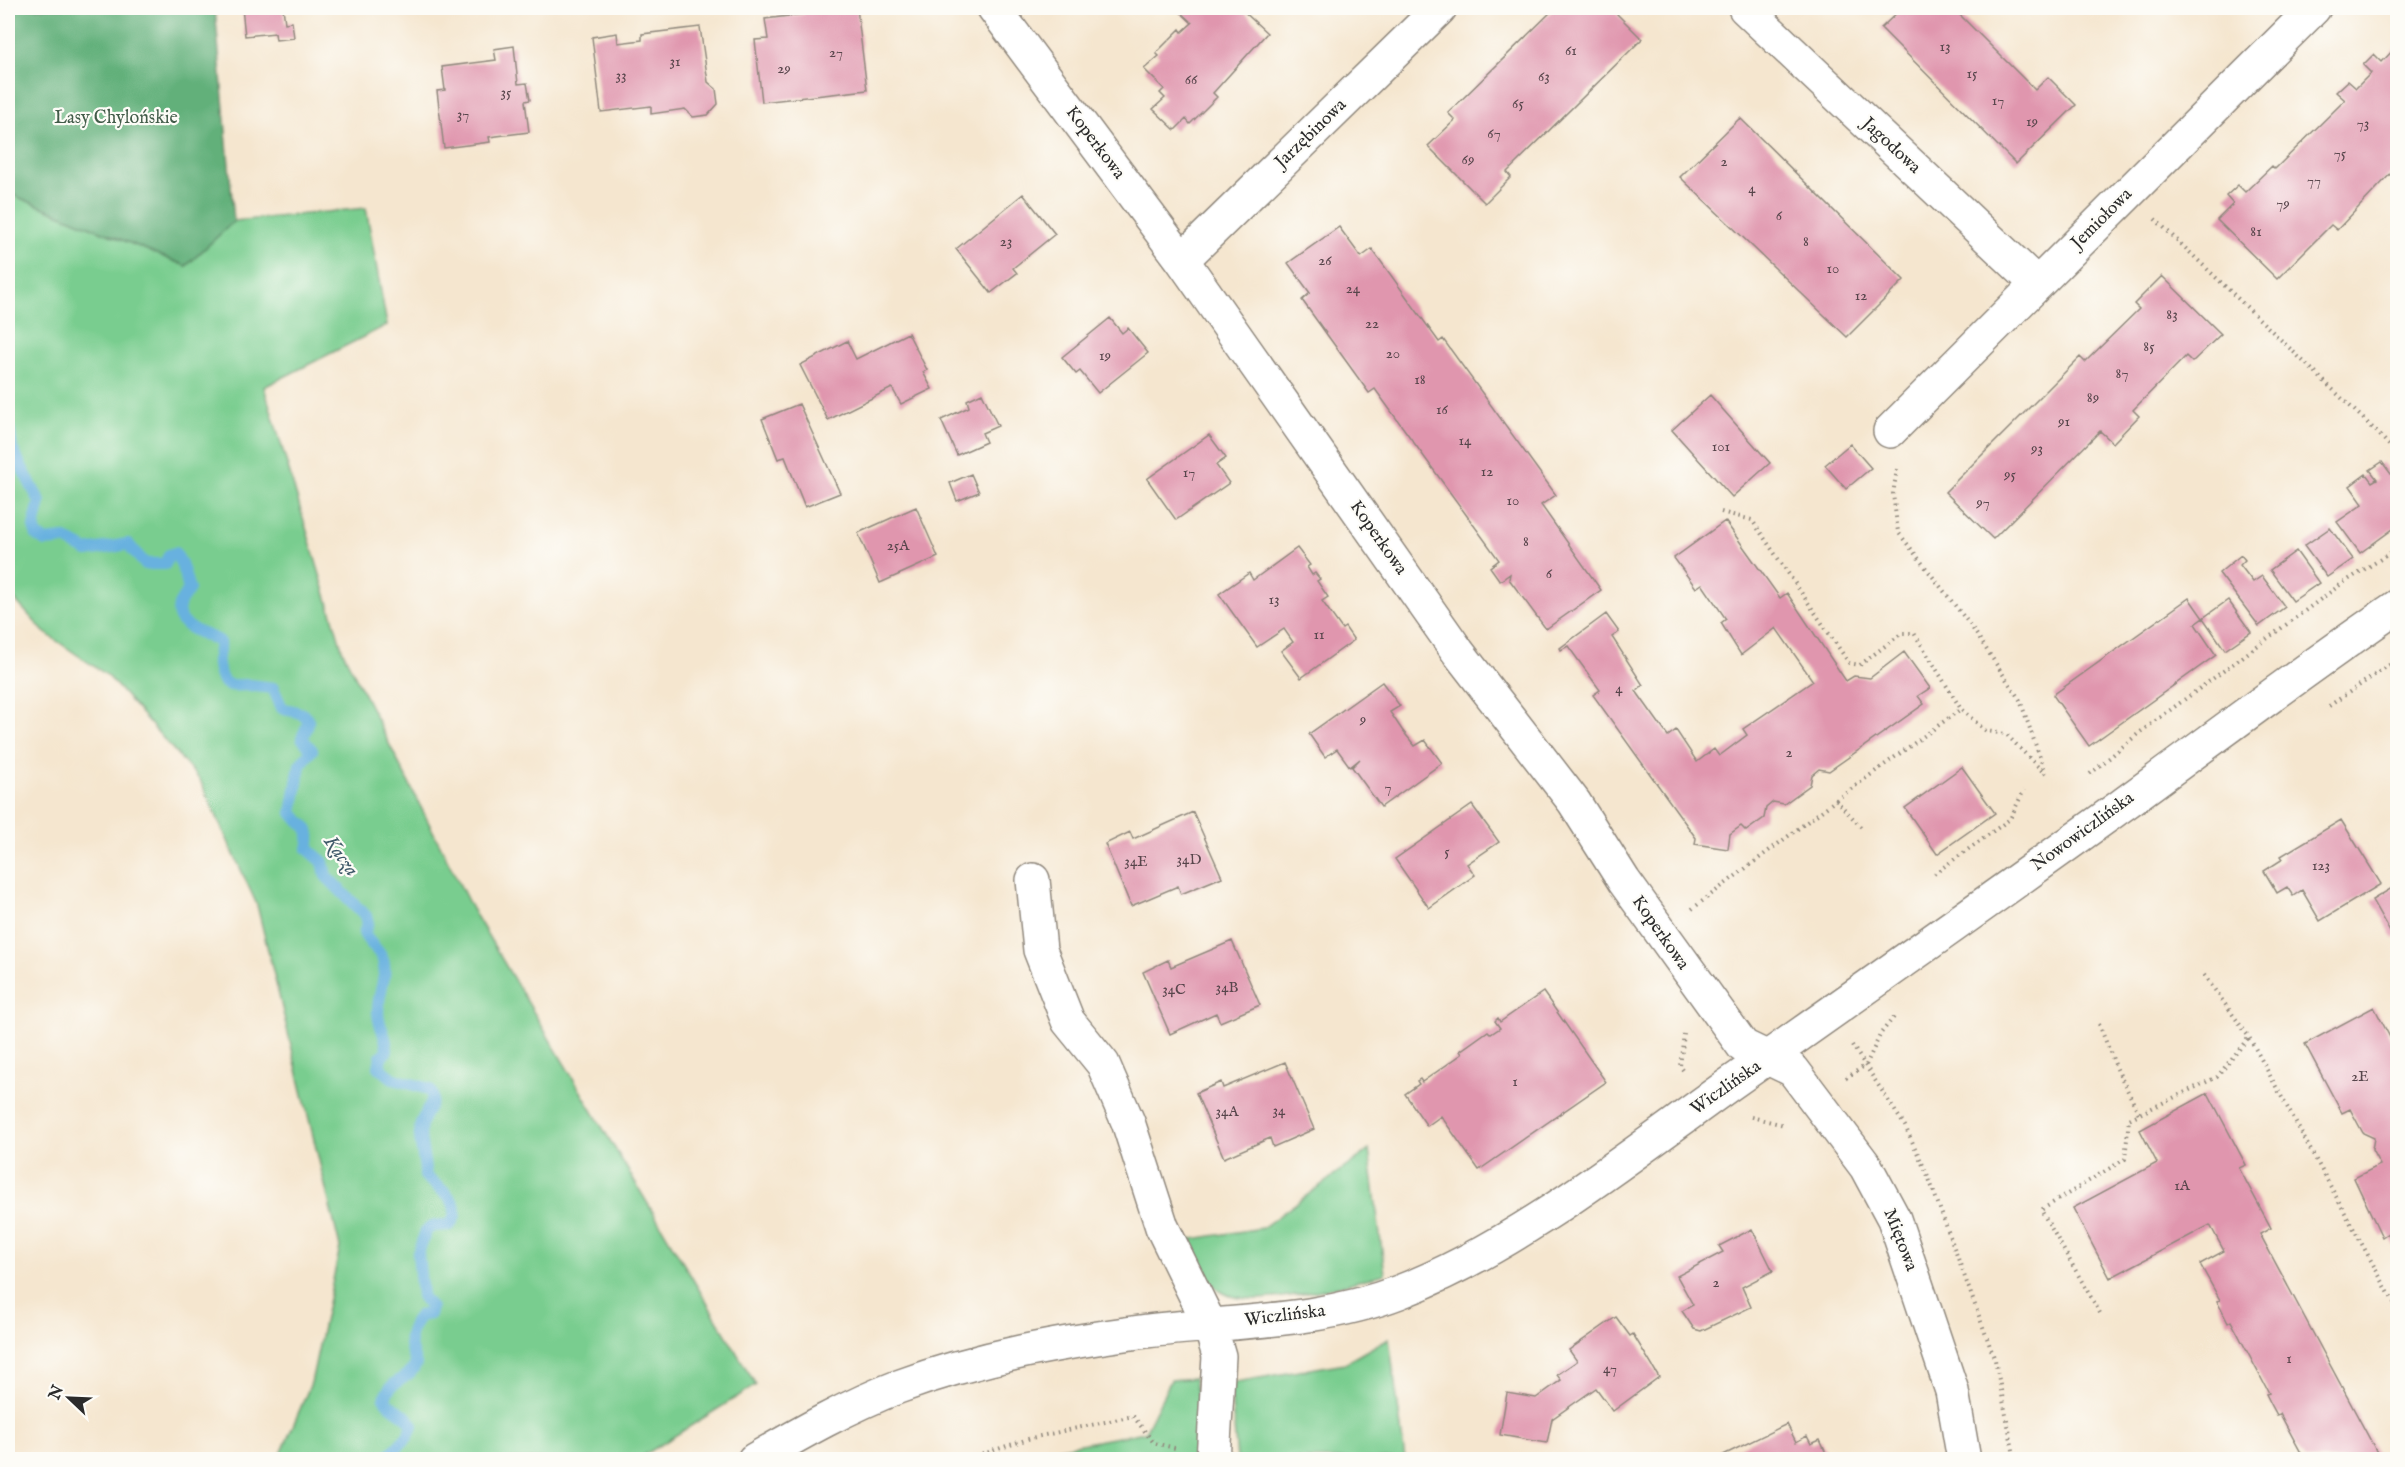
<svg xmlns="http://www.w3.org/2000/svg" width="2405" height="1467" font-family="'IM FELL English',serif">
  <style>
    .green { fill: #79cd8f; stroke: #527c5d; stroke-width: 1.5 }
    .forest { fill: #62b07a; stroke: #466e52; stroke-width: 1.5 }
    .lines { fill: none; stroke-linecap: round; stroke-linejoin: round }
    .stream { stroke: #67b1df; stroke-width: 12 }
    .building { fill: #e096ae }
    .minor-casing { stroke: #90887d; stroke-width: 36 }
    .path { stroke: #90887d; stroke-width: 4; stroke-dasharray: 1.5 4.5; stroke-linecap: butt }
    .minor { stroke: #fff; stroke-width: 33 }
    .labels { text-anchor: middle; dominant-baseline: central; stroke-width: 4.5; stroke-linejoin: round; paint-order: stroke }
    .number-label { font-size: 15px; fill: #58464c }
    .park-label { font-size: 18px; fill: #425c49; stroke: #fdfcf7 }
    .street-label { font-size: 18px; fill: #2b2b2b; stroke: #fdfcf7 }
    .water-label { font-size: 20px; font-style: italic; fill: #405a6a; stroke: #fdfcf7 }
  </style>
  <rect width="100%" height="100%" fill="#fdfcf7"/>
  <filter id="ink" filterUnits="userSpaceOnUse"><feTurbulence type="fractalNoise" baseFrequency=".0167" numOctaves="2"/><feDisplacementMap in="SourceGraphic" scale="12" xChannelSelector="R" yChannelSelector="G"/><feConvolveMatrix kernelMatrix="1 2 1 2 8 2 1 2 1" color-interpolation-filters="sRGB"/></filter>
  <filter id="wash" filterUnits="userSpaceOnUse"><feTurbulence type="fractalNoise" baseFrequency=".008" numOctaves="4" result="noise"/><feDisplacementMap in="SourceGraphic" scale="24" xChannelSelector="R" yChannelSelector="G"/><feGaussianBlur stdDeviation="1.35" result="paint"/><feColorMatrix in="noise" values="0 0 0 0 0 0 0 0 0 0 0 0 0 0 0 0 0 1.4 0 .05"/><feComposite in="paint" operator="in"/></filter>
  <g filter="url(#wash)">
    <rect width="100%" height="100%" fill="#f5e6cf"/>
    <path class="green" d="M8,193L186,266L234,221L366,208L387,325L264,387L343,652L472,909L756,1385L638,1459H279L311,1383L340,1247L257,905L200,780L108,676L44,632L8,592Z
      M1369,1150L1385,1274C1351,1283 1253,1312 1222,1292C1203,1280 1196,1259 1186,1240L1262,1228Z
      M1389,1338L1405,1459H1237L1230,1383L1345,1363Z
      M1194,1378L1198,1400L1194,1459H1000L1145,1432L1171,1380Z"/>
    <path class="forest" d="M8,8H215L234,221L186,266L8,193Z"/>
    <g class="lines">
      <path class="stream" d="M8,422L12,449L40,502L34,527L37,536L45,541L65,539L87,551L128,544L145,564H165L169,555L175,553L181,563L189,589C186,595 180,600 179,606C173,627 206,634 219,641C221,649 216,657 218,665C221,690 231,685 249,685C256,686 265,687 273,688L282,708C291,712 315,711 306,729C305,732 303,735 302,738L312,750L300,765L292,813C303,827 313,825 308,849L323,862L326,876L366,916L368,923L364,933C368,943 380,950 383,960C389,977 374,1000 379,1020C382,1032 387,1038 387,1051L381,1057L379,1067L394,1079L429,1089C439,1101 424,1111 421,1124C417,1140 426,1159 425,1176C439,1189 467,1203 450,1225L432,1226L426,1231L418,1253L422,1296L431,1308L429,1314L419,1316C406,1336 408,1343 416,1364C410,1380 388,1380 385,1399C392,1411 408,1412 412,1426L408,1436L385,1460"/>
    </g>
    <g id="blocks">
      <path class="building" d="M242,8H283L285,23L292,22L294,38L276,40L275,33L245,36Z
        M804,8H830V11L857,8L867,90L762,102L755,40L768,39L765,19L804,14Z
        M1176,8H1240L1267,33L1213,93L1217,97L1190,124L1186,119L1175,130L1153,109L1165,98L1160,93L1164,89L1144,69L1159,56L1156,53L1180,29L1182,32L1192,23Z
        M1555,8H1611L1642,39L1507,172L1511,177L1485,203L1428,146L1455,120L1448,113Z
        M1902,8H1953L2035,90L2048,77L2076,105L2016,164L1881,28Z
        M700,27L708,82L716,89L718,104L708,115L693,117L685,109L651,114V106L601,112L592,37L617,33L618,43L642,40V34Z
        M514,46L518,84L527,83L530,100L525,101L529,132L489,137L490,142L444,148L437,91L445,90L442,67L496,60L494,49Z
        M2397,46V167L2337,230L2331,225L2277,279L2217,220L2233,204L2226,196L2238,185L2245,192L2272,166L2275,169L2345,100L2336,92L2348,81L2356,88L2371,73L2363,65L2374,54L2382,62Z
        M1740,118L1904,280L1847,337L1680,177Z
        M1023,194L1055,234L1013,268L1017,273L991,293L956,249Z
        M1339,227L1361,257L1372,249L1439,342L1443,339L1556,495L1541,505L1601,590L1546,629L1509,579L1510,574L1500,581L1490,567L1499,560L1375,389L1369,393L1302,300L1310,293L1288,263Z
        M2162,276L2221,334L2192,362L2186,356L2133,410L2139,416L2113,443L2100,431L1993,539L1945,492L2080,357L2085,362L2139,309L2134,304Z
        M1110,318L1122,333L1128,328L1148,353L1098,393L1080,371L1076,374L1062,357Z
        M908,333L927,370L923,372L932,389L901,404L892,388L828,420L800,365L847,341L856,359Z
        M982,393L998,426L982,433L986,442L957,455L941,420L969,407L967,400Z
        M1710,395L1770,463L1732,497L1672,430Z
        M799,404L840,493L805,507L785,457L778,459L762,419Z
        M1209,435L1226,458L1216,465L1229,483L1176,520L1147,479Z
        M1850,444L1871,468L1846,489L1825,465Z
        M2382,462L2397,482V526L2360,553L2337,522L2363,504L2350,486L2366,474L2372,482L2377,479L2370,470Z
        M971,474L979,492L957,501L950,483Z
        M916,507L938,557L880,583L858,533Z
        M1725,521L1780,598L1787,593L1846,681L1854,676L1870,678L1904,652L1930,688L1918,696L1924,704L1829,771L1819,769L1812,775L1810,785L1784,804L1773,802L1766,808L1764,818L1746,831L1741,826L1730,834L1728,849L1695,844L1696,838L1593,695L1600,690L1568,646L1561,650L1560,648L1606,614L1619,632L1612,637L1643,685L1636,691L1668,736L1676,730L1697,762L1714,749L1719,756L1747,735L1743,729L1813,681L1776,628L1741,655L1721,623L1726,619L1702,584L1696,588L1674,558Z
        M2330,528L2353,559L2327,577L2304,546Z
        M1297,548L1310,565L1307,567L1312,575L1315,573L1320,579L1317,581L1328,597L1322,601L1342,629L1345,627L1354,640L1301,678L1281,651L1293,642L1284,629L1257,647L1219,594L1249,573L1253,580Z
        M2296,551L2319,583L2293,601L2270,570Z
        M2241,555L2245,560L2240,565L2253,582L2262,576L2285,607L2259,626L2219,573Z
        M2189,598L2203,618L2195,624L2216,655L2089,746L2053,695Z
        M2228,600L2251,632L2225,650L2203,618Z
        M1382,682L1400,706L1390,712L1402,730L1415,746L1425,740L1442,763L1381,807L1352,767L1360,759L1350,767L1337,749L1325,757L1309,734Z
        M1962,767L1995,813L1937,854L1905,808Z
        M1472,805L1499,842L1467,864L1475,875L1429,908L1395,859Z
        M1193,812L1222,877L1181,894L1178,886L1131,906L1105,844L1130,832L1133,839Z
        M2341,820L2381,884L2320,921L2302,890L2293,896L2287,887L2277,893L2264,871L2283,859L2281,856Z
        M2397,885V936L2394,939L2372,900Z
        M1232,941L1260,1005L1220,1022L1216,1013L1170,1034L1143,972L1168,960L1171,967Z
        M1543,992L1606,1082L1479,1170L1441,1116L1427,1126L1405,1094L1419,1084L1417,1081L1420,1079L1422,1082L1462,1054L1460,1051L1488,1031L1491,1034L1500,1028L1495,1021L1498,1018L1500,1022Z
        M2374,1007L2392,1041L2397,1038V1250L2388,1233L2382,1237L2354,1178L2380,1165L2372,1150L2374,1138L2363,1133L2350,1109L2342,1113L2305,1044Z
        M1285,1062L1314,1129L1273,1147L1270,1138L1224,1158L1196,1093L1221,1082L1223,1088Z
        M2208,1093L2246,1165L2239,1168L2271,1228L2260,1234L2381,1460H2305L2280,1414L2277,1415L2271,1404L2266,1394L2269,1393L2231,1321L2228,1323L2217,1301L2220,1300L2200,1264L2224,1251L2210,1225L2110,1278L2073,1208L2157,1163L2140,1130Z
        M1752,1229L1773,1271L1742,1287L1751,1307L1701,1331L1694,1329L1682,1311L1693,1305L1677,1276L1723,1252L1719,1246Z
        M1616,1317L1630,1336L1633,1334L1659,1377L1613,1411L1596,1388L1552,1419L1547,1443L1500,1435L1507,1393L1536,1398L1561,1380L1557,1375L1577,1361L1569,1350Z
        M1787,1424L1796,1442L1807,1436L1811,1444L1820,1440L1829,1460H1713Z"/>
    </g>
  </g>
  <g filter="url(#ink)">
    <use href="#blocks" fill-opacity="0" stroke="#90887d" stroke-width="1.5"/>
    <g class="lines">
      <g class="minor-casing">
        <path id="minor" d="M994,8L1182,260L1458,652L1574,802L1624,881L1743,1046L1793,1070L1866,1167L1894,1219L1912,1272L1952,1391L1964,1460
          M1745,8L2037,284
          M1182,260L1440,8
          M1890,431L2314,8
          M1033,880L1040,950L1068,1021L1103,1064L1128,1122L1162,1227L1210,1325L1219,1356L1213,1460
          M754,1460C801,1433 848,1406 898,1387C978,1357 1063,1342 1147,1331C1231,1321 1319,1323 1399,1292C1513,1249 1628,1157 1727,1086C1859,993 1991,900 2121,806C2213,739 2304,670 2398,606"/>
      </g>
      <path class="path" d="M2155,219L2377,432L2398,455
        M1897,469L1893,494L1898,532L1971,626L2020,700L2046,775
        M1721,512L1752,520L1849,663L1860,665L1902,633H1914L1961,709
        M2329,706L2398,659
        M2090,774L2139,733L2340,585L2398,548
        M1836,800L1961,709L1986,731L2006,734L2043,772
        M1934,874L2010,819L2024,790
        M1692,909L1836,800L1863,829
        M2204,975L2249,1037L2398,1310
        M2099,1024L2116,1067L2139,1114
        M1852,1045L1905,1126L1928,1176L1995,1360L2015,1460
        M1683,1070L1680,1066L1684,1034
        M1846,1078L1866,1065L1881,1033L1894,1017
        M1751,1117L1784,1125
        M2100,1313L2041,1210L2125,1159L2129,1119L2217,1077L2249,1037
        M965,1460L1031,1438L1133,1416L1154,1443L1175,1448"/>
      <use href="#minor" class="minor"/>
    </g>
  </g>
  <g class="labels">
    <g class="number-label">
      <text x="1945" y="46">13</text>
      <text x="1571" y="50">61</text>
      <text x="836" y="52">27</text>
      <text x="675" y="61">31</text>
      <text x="784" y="68">29</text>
      <text x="1972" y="73">15</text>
      <text x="621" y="75">33</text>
      <text x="1544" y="76">63</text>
      <text x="1191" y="79">66</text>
      <text x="506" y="92">35</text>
      <text x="1998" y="100">17</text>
      <text x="1518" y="103">65</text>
      <text x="463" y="114">37</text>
      <text x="2032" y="121">19</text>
      <text x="2363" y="123">73</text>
      <text x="1494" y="133">67</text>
      <text x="2340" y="153">75</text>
      <text x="1468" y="159">69</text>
      <text x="1724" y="161">2</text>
      <text x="2314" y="180">77</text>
      <text x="1752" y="188">4</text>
      <text x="2283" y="203">79</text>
      <text x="1779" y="215">6</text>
      <text x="2256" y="231">81</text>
      <text x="1006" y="241">23</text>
      <text x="1806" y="241">8</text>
      <text x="1325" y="260">26</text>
      <text x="1833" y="268">10</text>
      <text x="1353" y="288">24</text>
      <text x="1861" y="295">12</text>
      <text x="2172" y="314">83</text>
      <text x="1372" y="323">22</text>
      <text x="2149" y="346">85</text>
      <text x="1393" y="353">20</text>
      <text x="1105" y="355">19</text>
      <text x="2122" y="373">87</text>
      <text x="1420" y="379">18</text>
      <text x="2093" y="397">89</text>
      <text x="1442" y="409">16</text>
      <text x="2064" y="421">91</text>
      <text x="1465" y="440">14</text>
      <text x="1721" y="446">101</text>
      <text x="2037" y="448">93</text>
      <text x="1487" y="471">12</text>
      <text x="1189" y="472">17</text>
      <text x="2010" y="474">95</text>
      <text x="1513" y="500">10</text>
      <text x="1983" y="502">97</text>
      <text x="1526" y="541">8</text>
      <text x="898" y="545">25A</text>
      <text x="1549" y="573">6</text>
      <text x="1274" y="599">13</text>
      <text x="1319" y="634">11</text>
      <text x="1619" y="688">4</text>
      <text x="1363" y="719">9</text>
      <text x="1789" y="752">2</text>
      <text x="1388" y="787">7</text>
      <text x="1447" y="851">5</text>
      <text x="1189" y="859">34D</text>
      <text x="1136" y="861">34E</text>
      <text x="2321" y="865">123</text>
      <text x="1227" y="987">34B</text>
      <text x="1174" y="989">34C</text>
      <text x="2360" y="1076">2E</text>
      <text x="1515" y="1081">1</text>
      <text x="1279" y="1110">34</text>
      <text x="1227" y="1111">34A</text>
      <text x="2182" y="1185">1A</text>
      <text x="1716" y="1282">2</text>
      <text x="2289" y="1358">1</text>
      <text x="1610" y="1368">47</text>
    </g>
    <g class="park-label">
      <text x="116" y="118">Lasy Chylońskie</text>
    </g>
    <g class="street-label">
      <text transform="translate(1311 134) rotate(-44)">Jarzębinowa</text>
      <text transform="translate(1095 143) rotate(53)">Koperkowa</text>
      <text transform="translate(1891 146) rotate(43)">Jagodowa</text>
      <text transform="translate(2102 219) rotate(-45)">Jemiołowa</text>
      <text transform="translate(1378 538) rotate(55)">Koperkowa</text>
      <text transform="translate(2083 832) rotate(-36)">Nowowiczlińska</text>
      <text transform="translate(1660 933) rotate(55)">Koperkowa</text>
      <text transform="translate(1726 1088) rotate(-35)">Wiczlińska</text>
      <text transform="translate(1900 1240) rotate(69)">Miętowa</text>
      <text transform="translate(1285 1316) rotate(-7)">Wiczlińska</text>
    </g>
    <g class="water-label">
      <text transform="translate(341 856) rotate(55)">Kacza</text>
    </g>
  </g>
  <rect width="2405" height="1467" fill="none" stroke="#fdfcf7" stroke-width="30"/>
  <g transform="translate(69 1398) rotate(293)" stroke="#fdfcf7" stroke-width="4.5" paint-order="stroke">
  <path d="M0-4.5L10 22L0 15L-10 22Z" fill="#2b2b2b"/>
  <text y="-9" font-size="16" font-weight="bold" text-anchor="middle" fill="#2b2b2b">N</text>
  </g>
</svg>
